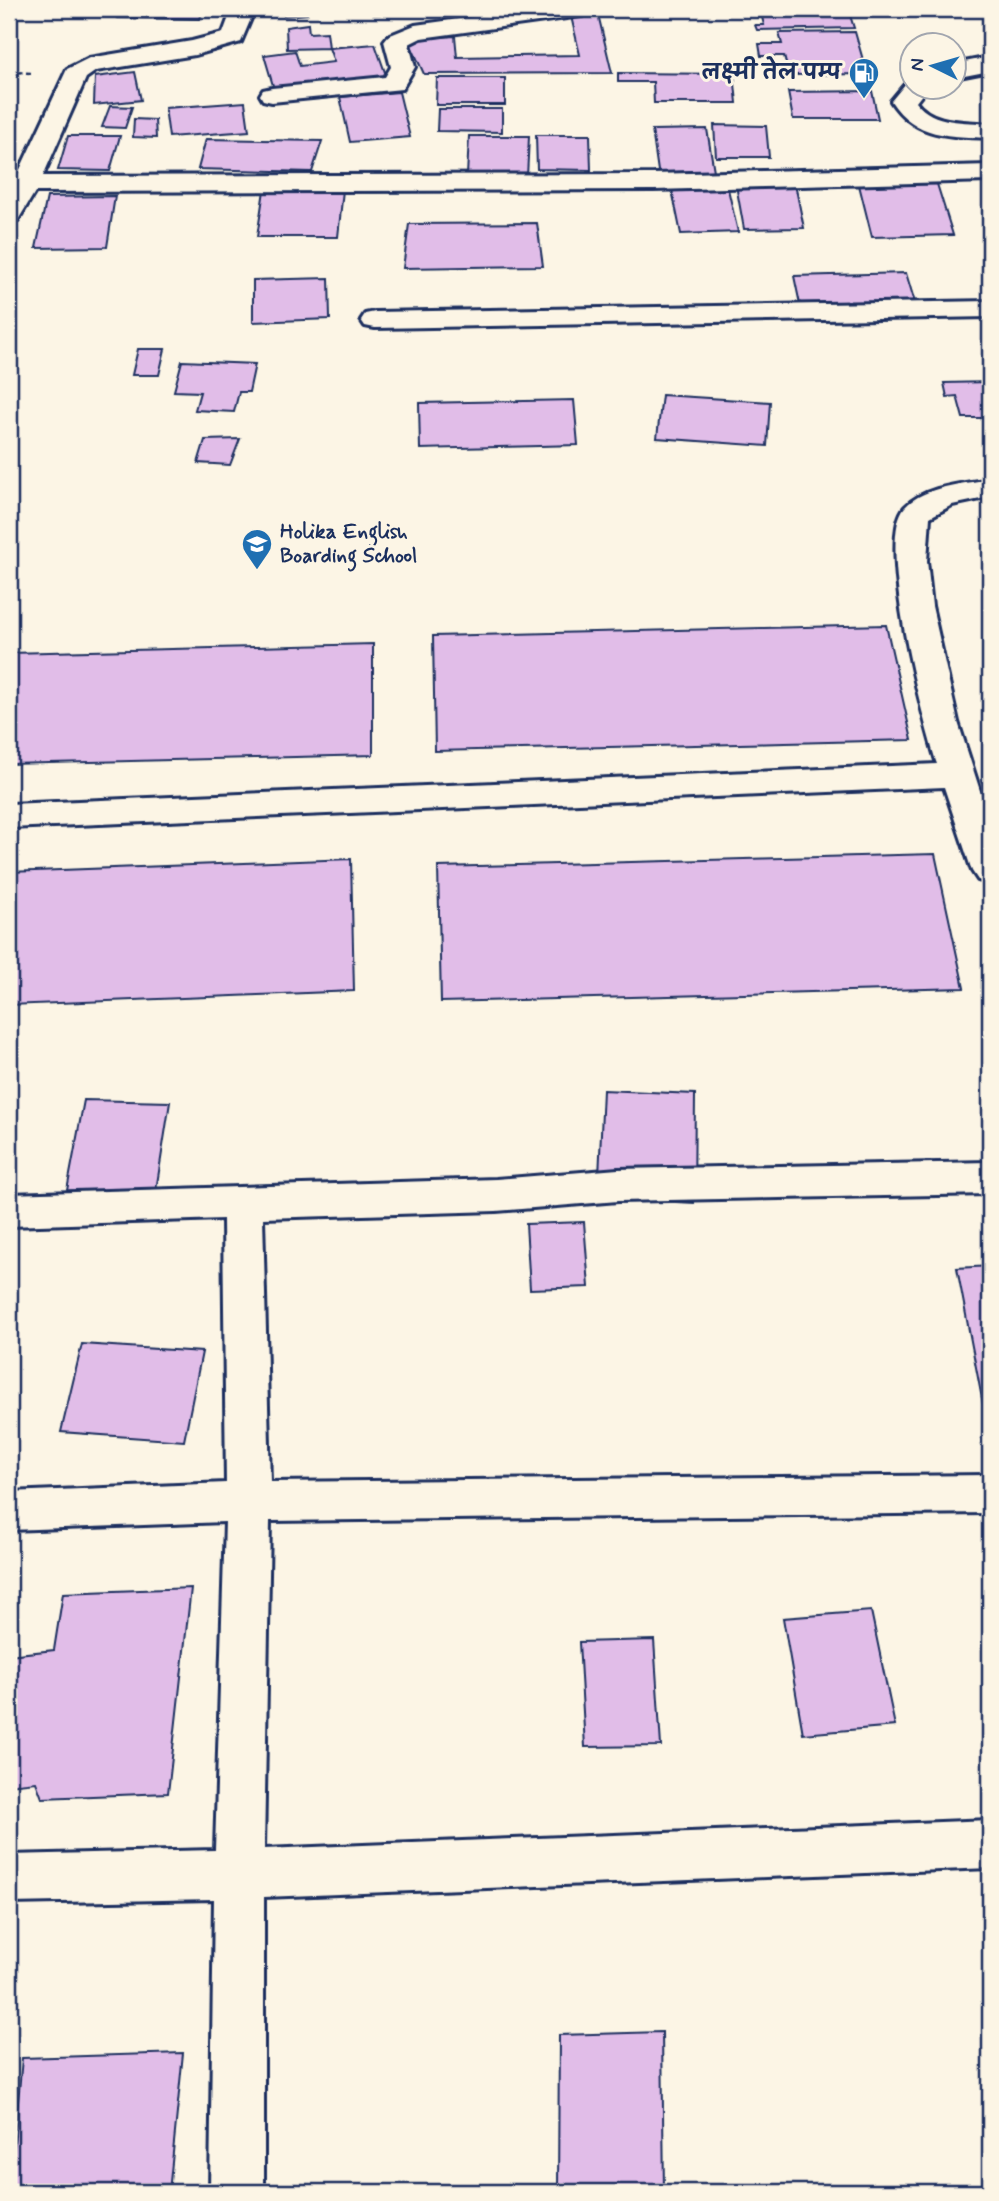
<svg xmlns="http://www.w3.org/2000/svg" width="999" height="2201" font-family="Mynerve,'Playpen Sans Deva',sans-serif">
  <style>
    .building { fill: #e1bde8; stroke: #1b2f5e; stroke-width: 2 }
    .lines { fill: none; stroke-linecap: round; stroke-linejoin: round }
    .minor-casing { stroke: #1b2f5e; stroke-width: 6 }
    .path { stroke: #1b2f5e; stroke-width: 2.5; stroke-dasharray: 5 3.5; stroke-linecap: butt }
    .minor { fill: #fcf5e5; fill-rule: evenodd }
    .labels { text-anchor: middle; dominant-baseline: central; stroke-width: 6; stroke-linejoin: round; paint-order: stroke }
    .far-poi-label { font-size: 21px; font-weight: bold; fill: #1b2f5e; stroke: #fcf5e5; text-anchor: end }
  </style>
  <rect width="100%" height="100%" fill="#fcf5e5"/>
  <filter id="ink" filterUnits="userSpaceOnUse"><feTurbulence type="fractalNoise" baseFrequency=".0143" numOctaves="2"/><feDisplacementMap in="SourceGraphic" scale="14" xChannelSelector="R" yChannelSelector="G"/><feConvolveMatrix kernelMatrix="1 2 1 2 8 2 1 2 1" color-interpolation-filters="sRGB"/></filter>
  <g filter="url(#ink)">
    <path class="building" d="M119,9H203L200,19L117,18Z
      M283,9H305L307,14L284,16Z
      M374,9H430L431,12L374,14Z
      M482,9H557V10L513,11V17L483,18Z
      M760,9H848L854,28L757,30L755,25H764Z
      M597,10L612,73L424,74L408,39L455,36L457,57L580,55L570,12Z
      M308,24L309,33L327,32L329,48L287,49L286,27Z
      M855,32L867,74L789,75L784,56H761L759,44H782L779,33Z
      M375,44L387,78L274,89L264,55L295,51L300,66L334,62L329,48Z
      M135,72L141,100L94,105L95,77Z
      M618,73L734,74L737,103H654L653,82H618Z
      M437,78H505V105H436Z
      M872,91L878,119H793L788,92Z
      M399,92L410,137L350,142L340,97Z
      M245,102L249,131L169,137L165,108Z
      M110,106L132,107L125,128L102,127Z
      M438,109H502V132L437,131Z
      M134,119L155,120L156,138L133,137Z
      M714,125L766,126L769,157H716Z
      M707,129L715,177L659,178L652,130Z
      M536,135H590L591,170L537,169Z
      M68,136H120L110,171L58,170Z
      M469,136H529L527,177L467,176Z
      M206,139L322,141L312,172L198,169Z
      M795,184L804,228L744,229L736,185Z
      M937,184L953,235L872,237L859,185Z
      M728,189L738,232L681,234L672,190Z
      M264,190H343L338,237H257Z
      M115,196L107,247L36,248L47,197Z
      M537,223L543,266L403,268L409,224Z
      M906,273L916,306L801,309L794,276Z
      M329,278L330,319L253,322V280Z
      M138,349H165L159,375H132Z
      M182,361L255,364L249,392H239L234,412L195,410L200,392L174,391Z
      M990,382V418H963L957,396L947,397L944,383Z
      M662,395L770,402L767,446L657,438Z
      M574,400L578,445L420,449L419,403Z
      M240,439L230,465L198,463L205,440Z
      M886,625L912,740L435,751L433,636Z
      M373,644V755L9,764V653Z
      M935,854L964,988L441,1002L438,867Z
      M351,859L354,991L9,1005V872Z
      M603,1090L695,1094L694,1203L598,1198Z
      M84,1100L170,1102L154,1203L65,1201Z
      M584,1222L589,1287L530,1289L526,1224Z
      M990,1266V1403L983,1404L957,1268Z
      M82,1344L202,1352L184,1441L61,1432Z
      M191,1588L168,1793L42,1798L36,1782L9,1785V1655L54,1650L63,1593Z
      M871,1611L895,1726L803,1734L783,1618Z
      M654,1640L661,1746L585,1747L579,1642Z
      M662,2032L664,2192H558L559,2035Z
      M183,2053L169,2192H10L22,2058Z"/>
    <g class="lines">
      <g class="minor-casing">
        <path id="minor" d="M232,9H255L241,42L195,55L96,71L86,78L43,176L654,174L990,165V181L654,190L35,192L18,220L9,222V193L67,69L89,58L192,41L223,33Z
          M532,9H593L589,14L581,16L421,38L409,44L415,67L402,89L272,102L263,100L260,95L263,90L272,88L385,77L391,67L384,41L388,36L415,25Z
          M990,57V71L954,78V64Z
          M912,82V88H927L916,102C933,125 965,121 990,124V138C950,136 915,138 891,101L906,83Z
          M990,301V317L375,328L365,326L361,320L365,314L375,312Z
          M990,479V497L952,505L930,517L927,561L932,606L958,722L990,822V883L978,880L972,871L944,787L9,828V804L937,764C924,723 875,539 905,507C925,486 963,484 990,479Z
          M990,1162V1194L618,1201L496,1211L263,1218L270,1482L990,1475V1513L270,1521L264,1849L990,1820V1868L264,1897V2192H210L214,1899L9,1903V1855L215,1850L225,1522L9,1530V1492L226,1483L223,1219L9,1226V1194L496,1179L618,1169Z"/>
      </g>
      <path class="path" d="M9,72L32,73"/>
      <use href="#minor" class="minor"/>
    </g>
  </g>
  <defs>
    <g id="fuel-pin" transform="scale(1.575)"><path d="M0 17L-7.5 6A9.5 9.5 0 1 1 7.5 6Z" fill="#1f6fb2" stroke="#fcf5e5"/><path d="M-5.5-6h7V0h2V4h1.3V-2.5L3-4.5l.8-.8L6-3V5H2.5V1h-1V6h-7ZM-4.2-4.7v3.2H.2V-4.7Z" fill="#fff"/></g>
    <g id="school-pin" transform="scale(1.575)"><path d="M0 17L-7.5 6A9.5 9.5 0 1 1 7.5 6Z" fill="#1f6fb2" stroke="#fcf5e5"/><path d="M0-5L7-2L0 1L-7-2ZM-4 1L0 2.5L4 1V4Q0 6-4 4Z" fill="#fff"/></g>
  </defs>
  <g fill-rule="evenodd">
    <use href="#fuel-pin" x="864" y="73"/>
    <use href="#school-pin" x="257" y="544"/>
  </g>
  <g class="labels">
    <g class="far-poi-label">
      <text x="841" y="73">लक्ष्मी तेल पम्प</text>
      <text x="280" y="532" text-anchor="start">Holika English<tspan x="280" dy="24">Boarding School</tspan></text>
    </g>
  </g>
  <rect width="999" height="2201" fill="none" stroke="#fcf5e5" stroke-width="35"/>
  <rect x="18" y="18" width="964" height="2166" fill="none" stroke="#1b2f5e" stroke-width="2.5" filter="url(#ink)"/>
  <g transform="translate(933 66) rotate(275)"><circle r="33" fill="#fcf5e5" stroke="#a2a6af" stroke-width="2"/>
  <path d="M0-5L12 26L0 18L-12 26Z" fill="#1f6fb2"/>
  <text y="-10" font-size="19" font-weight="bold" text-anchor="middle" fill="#1b2f5e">N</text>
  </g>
</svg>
